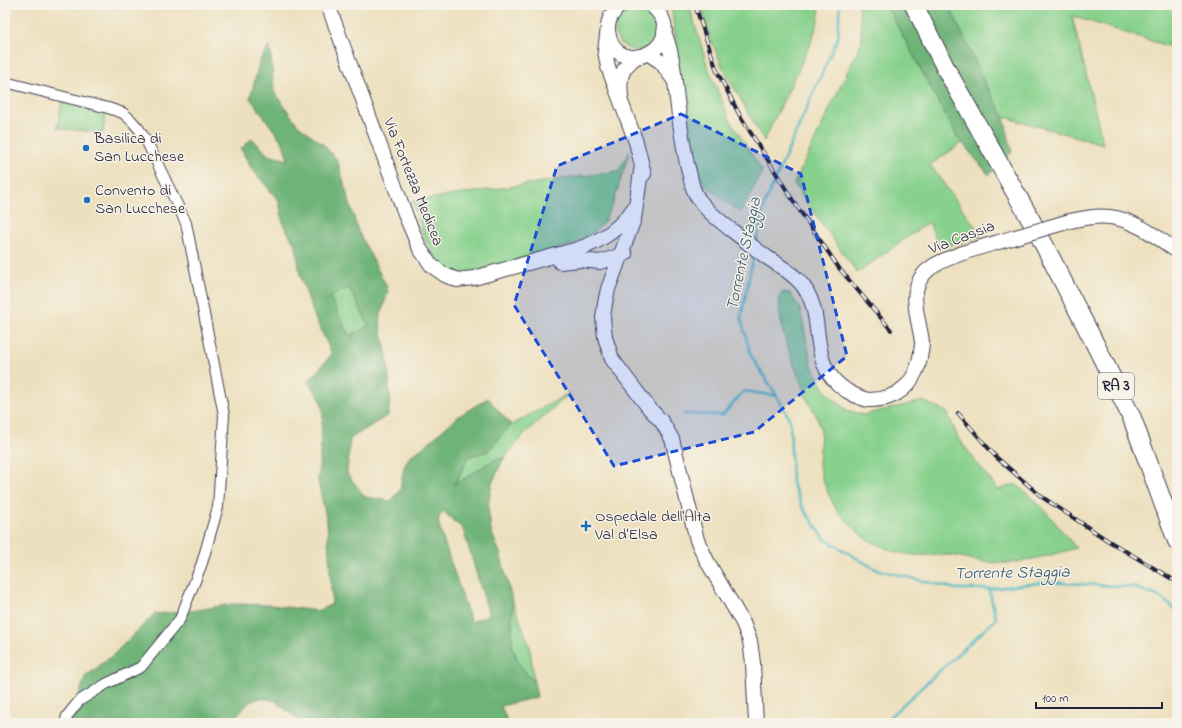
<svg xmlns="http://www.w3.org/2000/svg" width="1182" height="728" font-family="'Indie Flower',sans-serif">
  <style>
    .green { fill: #88d18d; stroke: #557a64 }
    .forest { fill: #6eb378; stroke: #486a5a; fill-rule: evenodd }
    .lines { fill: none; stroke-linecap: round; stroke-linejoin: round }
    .stream { stroke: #48b7c1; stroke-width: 2.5 }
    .street-casing { stroke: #403e4f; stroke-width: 12 }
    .secondary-casing { stroke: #403e4f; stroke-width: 16 }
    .highway-casing { stroke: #403e4f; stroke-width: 20 }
    .street { stroke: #fff; stroke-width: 10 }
    .secondary { stroke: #fff; stroke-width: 14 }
    .highway { stroke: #fff; stroke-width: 18 }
    .rail-casing { stroke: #22223b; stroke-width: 4 }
    .rail { stroke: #f7f3e8; stroke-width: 2.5; stroke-dasharray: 8; stroke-linecap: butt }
    .secondary-bridge-casing { stroke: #403e4f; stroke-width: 16; stroke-linecap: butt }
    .secondary-bridge { stroke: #fff; stroke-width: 14 }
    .marked { fill: #1d4ed8; fill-opacity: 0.2; stroke: #1d4ed8; stroke-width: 3; stroke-dasharray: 8 5; stroke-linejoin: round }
    .poi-dot { fill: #1f6fb2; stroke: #f7f3e8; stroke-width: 1.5 }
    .labels { text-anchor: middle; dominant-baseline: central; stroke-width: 3; stroke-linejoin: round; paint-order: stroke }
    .shield { fill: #f7f3e8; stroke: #62616f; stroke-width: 1 }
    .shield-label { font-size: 15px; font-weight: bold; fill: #22223b }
    .poi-label { font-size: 16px; fill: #22223b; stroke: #f7f3e8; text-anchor: start }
    .street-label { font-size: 16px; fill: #22223b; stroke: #f7f3e8 }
    .water-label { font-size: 17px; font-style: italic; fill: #2f566a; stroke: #f7f3e8 }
  </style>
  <rect width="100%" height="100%" fill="#f7f3e8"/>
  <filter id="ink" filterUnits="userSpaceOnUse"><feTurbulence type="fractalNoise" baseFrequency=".025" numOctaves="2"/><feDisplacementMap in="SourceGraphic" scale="8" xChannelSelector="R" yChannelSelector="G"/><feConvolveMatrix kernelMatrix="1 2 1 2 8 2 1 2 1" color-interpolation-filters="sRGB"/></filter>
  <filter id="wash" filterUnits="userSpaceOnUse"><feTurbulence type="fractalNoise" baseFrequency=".012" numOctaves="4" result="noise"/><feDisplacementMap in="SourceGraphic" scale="16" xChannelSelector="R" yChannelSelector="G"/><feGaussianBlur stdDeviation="0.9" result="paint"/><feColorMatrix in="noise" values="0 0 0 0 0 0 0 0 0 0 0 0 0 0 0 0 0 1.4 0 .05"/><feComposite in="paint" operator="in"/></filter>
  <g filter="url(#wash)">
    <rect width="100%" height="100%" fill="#ede0be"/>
    <path class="green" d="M671,5H689L707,65L729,118L762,171L741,213L707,187L700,177L695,167L686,125Z
      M701,5H820L818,22L810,45L764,141L723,68L709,35Z
      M859,5H886L958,138L962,143L930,165L982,236L939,248L929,222L857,273L794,184L862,41Z
      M949,5H1177V49L1072,16L1103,144L1004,117L985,84Z
      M615 29a21 21 0 1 1 42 0a21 21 0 1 1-42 0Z
      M62,102L106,111L103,133L57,128Z
      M630,151L613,203L603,223L595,231L572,245L467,275C462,274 455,273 450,271C427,259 420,223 413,201L618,171Z
      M349,287L369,326L349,336L330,297Z
      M783,292L790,293L800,309L812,367L827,393L847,410L863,415L923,401L947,412L958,438L998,490L1016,484L1043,508L1076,548L1047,556L1011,563L983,562L952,555H914L894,552L864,538L837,511L828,493L822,477L819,465L821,431L817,417L807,399L790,354L783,332L780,314L779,298Z
      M571,392L524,434L504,458L492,461L454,486L469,456L488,451L511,425Z
      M512,600L530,647L534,682L521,667L512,647Z"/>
    <path class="forest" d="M886,5H949L985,84L1004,117L1012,152L989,175L958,138Z
      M270,45L274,92L297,124L323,144L337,160L358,231L386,285L388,292L381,314L380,324L387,357L389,378L390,400L388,415L350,439L347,474L365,497L391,501L400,490L404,467L410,456L421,449L459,416L488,398L511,425L488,451L469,456L454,485L492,461L504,458L492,483L488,507L490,521L491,531L500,553L512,600V647L521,667L534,682L537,697L501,706L508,723H303L275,701L261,698L251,701L229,723H70L85,677L113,655L154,614L191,611L232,604L271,605L317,611L332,604L327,522L318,481L323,411L320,398L308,382L332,354L315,318L300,275L296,246L283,224L279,201L251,168L241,149L252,138L268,155L288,160L283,143L250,98L260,60ZM349,288L369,326L349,336L330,297ZM443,511L463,529L489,615L471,622L441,533L438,519Z"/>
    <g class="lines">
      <path class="stream" d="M756,244L765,203L838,37L840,5
        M754,253L741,318L751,356L777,396L790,420L792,483L804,510L825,539L875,569L956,589H989L1046,582L1133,587L1160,597L1177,611
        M684,414L723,415L744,391L777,396
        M883,723L996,619L989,589"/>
    </g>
  </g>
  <g filter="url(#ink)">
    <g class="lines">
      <g class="street-casing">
        <path id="street" d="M5,82L108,108L123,113L131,120L139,129L148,144L186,223L224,415L218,507L202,563L180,619L141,667L106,684L79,701L67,716L65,723"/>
      </g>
      <g class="secondary-casing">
        <path id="secondary" d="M328,5L407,219L420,249L432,266L445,275L457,280L474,278L578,249C602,241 620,229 634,208
          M622,5C613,10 607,20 608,31C614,85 697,44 651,5
          M608,27L605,51L608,67L636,142L644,174
          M664,32C672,51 674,71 676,91C679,117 682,143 688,168C690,175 691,182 693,188C695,193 697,198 700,201C709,213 722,223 734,232C745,240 756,250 768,258C779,265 790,272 799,281C831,316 802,362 847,391C854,395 861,399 869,400C882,400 896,396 905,387C912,381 915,374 918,366C920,358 922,351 922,342C919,317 905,289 929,269C947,255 990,245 1012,238
          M649,54L661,62L673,79
          M621,96C619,76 621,69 636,57
          M642,165L634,219L608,289L605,303L603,318L605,337L612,359L649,408L662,422L672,439L697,540L707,561L743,623L750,641L753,663L756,723
          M1070,221C1083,218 1097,215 1110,217C1135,220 1157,237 1177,251
          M560,262L580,260L600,262L625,254"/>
      </g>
      <g class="highway-casing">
        <path id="highway" d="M914,5L946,69L1033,224
          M1040,237L1090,334L1132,418L1177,541"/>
      </g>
      <use href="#street" class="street"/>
      <use href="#secondary" class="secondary"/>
      <use href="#highway" class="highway"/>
      <g class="rail-casing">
        <path id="rail" d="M695,5L717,71L739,114L794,202L839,268L891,330
          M958,413L996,457L1042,497L1107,540L1177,582"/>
      </g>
      <use href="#rail" class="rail"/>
      <g class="secondary-bridge-casing">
        <path id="secondary-bridge" d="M1012,238L1070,221"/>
      </g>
      <use href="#secondary-bridge" class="secondary-bridge"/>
    </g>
  </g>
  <path class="marked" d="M681,114L801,174L847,356L754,432L614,466L514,305L557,166Z"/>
  <g class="poi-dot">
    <circle cx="86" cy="148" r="4"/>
    <circle cx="87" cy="200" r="4"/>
    <path d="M584 520h4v4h4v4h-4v4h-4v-4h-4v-4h4z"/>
  </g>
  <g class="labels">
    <rect class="shield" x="1098" y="373" width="36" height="26" rx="3"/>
    <g class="shield-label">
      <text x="1116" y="386">RA 3</text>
    </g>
    <g class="poi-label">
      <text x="94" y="139">Basilica di<tspan x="94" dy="18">San Lucchese</tspan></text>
      <text x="95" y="191">Convento di<tspan x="95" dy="18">San Lucchese</tspan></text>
      <text x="595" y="517">Ospedale dell'Alta<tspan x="595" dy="18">Val d'Elsa</tspan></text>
    </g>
    <g class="street-label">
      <text transform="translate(413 182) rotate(68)">Via Fortezza Medicea</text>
      <text transform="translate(962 238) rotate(-21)">Via Cassia</text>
    </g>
    <g class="water-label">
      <text transform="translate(744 254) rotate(-78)">Torrente Staggia</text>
      <text transform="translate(1012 573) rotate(-1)">Torrente Staggia</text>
    </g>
  </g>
  <rect width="1182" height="728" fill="none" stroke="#f7f3e8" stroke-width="20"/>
  <path d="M1036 702v6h126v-6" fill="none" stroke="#22223b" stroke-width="2"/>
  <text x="1042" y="702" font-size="12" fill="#22223b" stroke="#f7f3e8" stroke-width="3" paint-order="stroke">100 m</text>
</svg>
